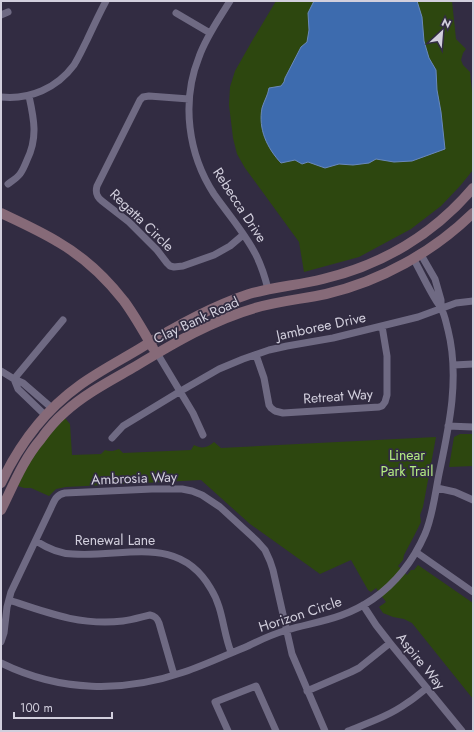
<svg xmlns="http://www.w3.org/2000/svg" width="474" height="732" font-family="Jost,sans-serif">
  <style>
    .green { fill: #2d470f }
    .water { fill: #3d6bae; stroke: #6a89bc }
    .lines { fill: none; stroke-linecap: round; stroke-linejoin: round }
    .street { stroke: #6f6a83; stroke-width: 7 }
    .secondary { stroke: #866a78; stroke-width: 10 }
    .labels { text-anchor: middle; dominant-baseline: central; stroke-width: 3.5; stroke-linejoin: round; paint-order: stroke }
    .street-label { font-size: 14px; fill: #d2cfdd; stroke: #322c42 }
    .park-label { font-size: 14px; fill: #b4ed82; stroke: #322c42 }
  </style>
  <rect width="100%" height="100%" fill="#322c42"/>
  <path class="green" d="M276,1H452L456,39L466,49L463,53L461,60L463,65L470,72L473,101V170L460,186L441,206L411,229L359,257L304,272L299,242L245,168L237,154L233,138L229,105L230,87L235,71L252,41Z
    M65,418L70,424L72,455L101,454L105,450C110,452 114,451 119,449L123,453L191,450L194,445C201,449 208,448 214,442L221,448L436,437L423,507L420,515L421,522L414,536L404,555L403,560L398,566L407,575L411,570H414L418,565L473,603V699L412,623L404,619L393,617L383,613L379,607L386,602L376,588L371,592L368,590L351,560L320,574L250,524L201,480L66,487L56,489L49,496L31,488H24L18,486C21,479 24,472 28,466C38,448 51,433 65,418Z
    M460,434H473V466L449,467L454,437Z"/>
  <path class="water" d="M314,1H417L422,17L424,41L429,58L436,70L437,90L441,112L445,149L412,161L394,162L376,159L369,163L353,165L339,164L325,168L308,162L302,164L295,160L281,163C267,148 258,129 262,108C264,101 268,95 269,88L281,86L284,82L285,78L301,47L307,42L309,30L308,13Z"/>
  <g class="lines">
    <path class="street" d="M230,1C219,19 206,37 199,57C181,102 188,154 214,194C228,214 245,233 256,255C261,265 265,277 268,289
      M176,13L210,33
      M1,15L8,12
      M1,97C30,100 57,88 74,65C79,57 83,48 87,40C93,27 99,14 106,1
      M189,99L149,96L143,97L140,100L97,186C95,193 97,197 102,201L129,222L157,250L167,263L170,266L174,267L183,266L214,255L230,246L243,235
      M8,184C12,181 17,178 20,174C23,170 25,165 27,160C38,138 34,119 29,96
      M420,253L435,279L441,300V308
      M157,353L193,413L203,435
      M256,355L264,378L269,405L271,408L275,411L283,413L379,407L382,406L385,402L387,395V356L382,326
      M454,365L473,364
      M1,371L14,379L23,383L53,409
      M14,379L63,320
      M14,379L18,389L46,416
      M448,426L473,427
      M112,438L123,426L179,392L219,369L243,359L269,350L287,346L333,338L418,317L456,303L473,301
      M437,488L455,492L473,500
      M36,541C47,548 60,554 73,554C124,558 179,533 211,589C223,608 223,632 231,652
      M416,552L473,592
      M9,600C48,613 81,626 123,621C133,620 141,617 150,615C155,616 157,618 159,623L174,675
      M363,605L376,625L390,643L462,731
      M1,642L4,633L7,607L11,592L50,510C54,502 55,495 65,493L152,489H182L192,491L202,495L220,507L257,541L265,550L270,561L273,570L292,654L325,731
      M1,663C60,692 123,693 184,672C205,665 226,655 248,646C260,640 273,634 287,630C319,621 344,619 373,599C396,583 414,559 425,534C433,515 435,494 439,474C449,427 460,378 448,330C446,323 445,315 441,308C440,306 438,304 437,302C428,288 421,272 413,258
      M307,691L351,672L359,668L390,643
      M228,731L215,702L256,686L276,731
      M348,731C368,723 389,716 407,703C414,699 420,693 427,688"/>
    <path class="secondary" d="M1,213C20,222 40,231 58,242C84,257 106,278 124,301C135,316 144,332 153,348
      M1,483C19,445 45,410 80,385C98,372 119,361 139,349C174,327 210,307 249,294C274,287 299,285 323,279C382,265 434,234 473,188
      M1,510C13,486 23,460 41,439C48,429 56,420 65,412C86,393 112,380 136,366C174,343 213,320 255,308C279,301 303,299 326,294C381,281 433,252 473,213"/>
  </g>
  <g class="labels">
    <g class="street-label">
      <text transform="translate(240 205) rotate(57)">Rebecca Drive</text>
      <text transform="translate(142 220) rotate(44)">Regatta Circle</text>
      <text transform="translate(196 320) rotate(-25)">Clay Bank Road</text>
      <text transform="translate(321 326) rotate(-12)">Jamboree Drive</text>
      <text transform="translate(338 396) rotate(-4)">Retreat Way</text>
      <text transform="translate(134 478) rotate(-2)">Ambrosia Way</text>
      <text x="115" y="540">Renewal Lane</text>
      <text transform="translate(300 614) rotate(-18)">Horizon Circle</text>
      <text transform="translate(421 661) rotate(51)">Aspire Way</text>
    </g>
    <g class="park-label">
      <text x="407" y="455">Linear<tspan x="407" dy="16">Park Trail</tspan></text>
    </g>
  </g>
  <rect width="474" height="732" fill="none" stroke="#d2cfdd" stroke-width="4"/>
  <g transform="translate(442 32) rotate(26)" stroke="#322c42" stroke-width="3" paint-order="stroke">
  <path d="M0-3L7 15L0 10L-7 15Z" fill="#d2cfdd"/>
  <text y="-6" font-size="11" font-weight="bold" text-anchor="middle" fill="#d2cfdd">N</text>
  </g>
  <path d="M14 712v6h98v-6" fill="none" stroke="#d2cfdd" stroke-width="2"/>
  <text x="20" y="712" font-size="12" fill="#d2cfdd" stroke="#322c42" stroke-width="3" paint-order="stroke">100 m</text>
</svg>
